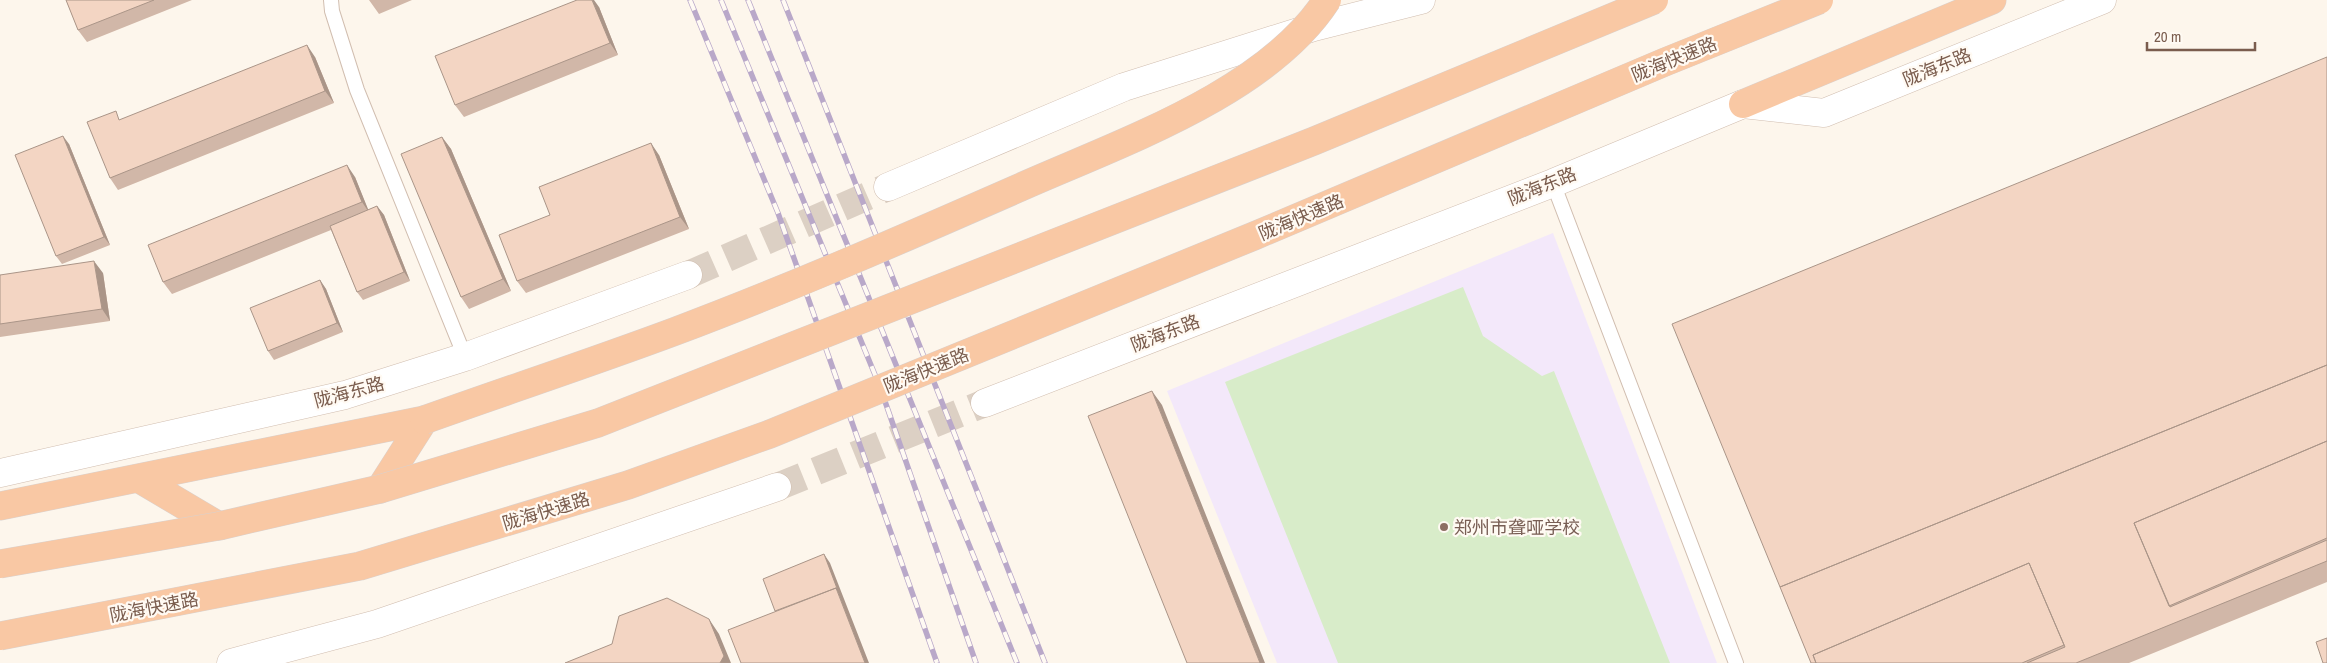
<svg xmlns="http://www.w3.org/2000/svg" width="2327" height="663" font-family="'Archivo Narrow','Noto Sans SC',sans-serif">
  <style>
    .education { fill: #f3e8fa }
    .green { fill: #d8ecc9 }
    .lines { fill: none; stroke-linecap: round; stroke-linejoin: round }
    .tertiary-tunnel { stroke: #dcd0c4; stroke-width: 28; stroke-dasharray: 28 14; stroke-linecap: butt }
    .service-casing { stroke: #d1beb0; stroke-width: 16 }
    .tertiary-casing { stroke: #d1beb0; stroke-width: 29 }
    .trunk-casing { stroke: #dad1cd; stroke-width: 29 }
    .service { stroke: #fff; stroke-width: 14 }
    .tertiary { stroke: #fff; stroke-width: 28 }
    .trunk { stroke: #f9c8a4; stroke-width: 28 }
    .rail-casing { stroke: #b9a8c9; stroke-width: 5.5 }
    .rail { stroke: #fffaf3; stroke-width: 4; stroke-dasharray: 11; stroke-linecap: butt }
    .trunk-bridge-casing { stroke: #dad1cd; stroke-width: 29; stroke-linecap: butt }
    .trunk-bridge { stroke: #f9c8a4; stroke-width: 28 }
    .wall { fill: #d1b7a8 }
    .shaded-wall { fill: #aa9588 }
    .building { fill: #f3d5c3; stroke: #aa9588 }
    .education-dot { fill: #8d6e63; stroke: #fffaf3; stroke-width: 2 }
    .labels { text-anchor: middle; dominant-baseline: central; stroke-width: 4.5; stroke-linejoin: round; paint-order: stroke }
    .street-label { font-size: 18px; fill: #7a5c4d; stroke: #fffaf3 }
    .education-label { font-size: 18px; fill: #785e54; stroke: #fffaf3; text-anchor: start }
  </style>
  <rect width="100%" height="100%" fill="#fdf6ec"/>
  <path class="education" d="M1553,233L1717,663H1277L1167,391Z"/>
  <path class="green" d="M1463,287L1483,336L1542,376L1554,371L1670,663H1338L1225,382Z"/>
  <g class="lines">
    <path class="tertiary-tunnel" d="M688,275L888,187
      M777,487L985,403"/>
    <g class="service-casing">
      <path id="service" d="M331,0L332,11L357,90L465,357
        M1553,183L1736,663"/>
    </g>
    <g class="tertiary-casing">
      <path id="tertiary" d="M888,187L1124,87L1314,27L1421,0
        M985,403L1553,183L1743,104L1824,113L2102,0
        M0,473L345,395L465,357L688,275
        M231,663L377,624L777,487"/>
    </g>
    <g class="trunk-casing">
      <path id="trunk" d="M1743,104L1992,0
        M138,478L219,526
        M380,489L424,420
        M0,506L424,420"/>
    </g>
    <use href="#service" class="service"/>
    <use href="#tertiary" class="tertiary"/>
    <use href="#trunk" class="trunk"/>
    <g class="rail-casing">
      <path id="rail" d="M690,0L778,213L937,663
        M721,0L880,387L976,663
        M748,0L1017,663
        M783,0L1045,663"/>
    </g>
    <use href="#rail" class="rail"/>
    <g class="trunk-bridge-casing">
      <path id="trunk-bridge" d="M424,420C508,390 593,362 676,331C793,287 907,237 1021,187C1120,143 1267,93 1327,0
        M0,564L219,526L380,489L598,423L1314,141L1654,0
        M0,636L360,566L628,485L770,434L1254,236L1665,62L1819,0"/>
    </g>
    <use href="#trunk-bridge" class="trunk-bridge"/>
  </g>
  <path class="wall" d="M66,0H192L87,42L78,30Z
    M369,0H412L379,14Z
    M599,7L618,55L464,117L455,105Z
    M315,57L334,103L118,190L110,178L122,119Z
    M2327,57V582L2129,663H1811L1780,587Z
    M442,137L451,149L511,291L469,309L461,297Z
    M69,144L110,245L62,264L56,256Z
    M659,155L689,229L526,293L517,281L550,215Z
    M355,177L368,210L377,206L384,215L410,281L363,300L357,292L331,230L172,294L163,282Z
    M103,273L110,321L0,337V275Z
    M320,280L326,289L343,332L274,360L268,351Z"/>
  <path class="shaded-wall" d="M592,0H594L599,7L618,55L610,43Z
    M307,45L315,57L334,103L325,91Z
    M63,136L69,144L110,245L104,237Z
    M442,137L451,149L511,291L503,279Z
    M651,143L659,155L689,229L680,217Z
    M347,165L355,177L370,214L362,202Z
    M377,206L384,215L410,281L404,272Z
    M94,261L103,273L110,321L102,309Z
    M320,280L326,289L343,332L337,323Z
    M1152,391L1162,405L1265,663H1260Z
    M824,554L830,563L869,663H865L836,588Z
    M709,619L719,634L731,663H720Z"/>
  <path class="building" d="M66,0H154L78,30Z
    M577,0H592L610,43L455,105L435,56Z
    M307,45L325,91L110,178L87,122L116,111L119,120Z
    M2327,57V365L1780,587L1672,324Z
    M63,136L104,237L56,256L15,155Z
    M442,137L503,279L461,297L401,154Z
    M651,143L680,217L517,281L499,235L550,215L539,187Z
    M347,165L362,202L163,282L148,245Z
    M377,206L404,272L357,292L330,226Z
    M94,261L102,309L0,324V275Z
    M320,280L337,323L268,351L250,308Z
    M2327,365V441L2134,523L2170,607L2327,540V561L2076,663H2027L2065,647L2029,563L1813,655L1816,663H1811L1780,587Z
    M1152,391L1260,663H1187L1088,416Z
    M2327,441V538L2169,606L2134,523Z
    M824,554L838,591L836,588L775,611L763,579Z
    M2029,563L2064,645L2022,663H1816L1813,655Z
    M836,588L865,663H741L728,630Z
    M667,598L709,619L724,656L720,663H565L612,644L619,616Z
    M2327,638V663H2323L2316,642Z"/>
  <circle class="education-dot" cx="1444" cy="527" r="5"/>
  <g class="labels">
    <g class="street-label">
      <text transform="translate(1674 59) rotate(-22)">陇海快速路</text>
      <text transform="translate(1937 67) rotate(-22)">陇海东路</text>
      <text transform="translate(1542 186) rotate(-22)">陇海东路</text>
      <text transform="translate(1301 217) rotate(-23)">陇海快速路</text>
      <text transform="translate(1165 333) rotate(-21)">陇海东路</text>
      <text transform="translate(926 370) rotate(-22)">陇海快速路</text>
      <text transform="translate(349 392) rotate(-15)">陇海东路</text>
      <text transform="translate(546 511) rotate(-17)">陇海快速路</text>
      <text transform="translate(154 607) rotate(-11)">陇海快速路</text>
    </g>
    <g class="education-label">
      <text x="1454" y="527">郑州市聋哑学校</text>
    </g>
  </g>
  <path d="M2147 42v8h108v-8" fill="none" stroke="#7a5c4d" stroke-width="2.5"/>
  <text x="2154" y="42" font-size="15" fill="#7a5c4d" stroke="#fffaf3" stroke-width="4" paint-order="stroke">20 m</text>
</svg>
